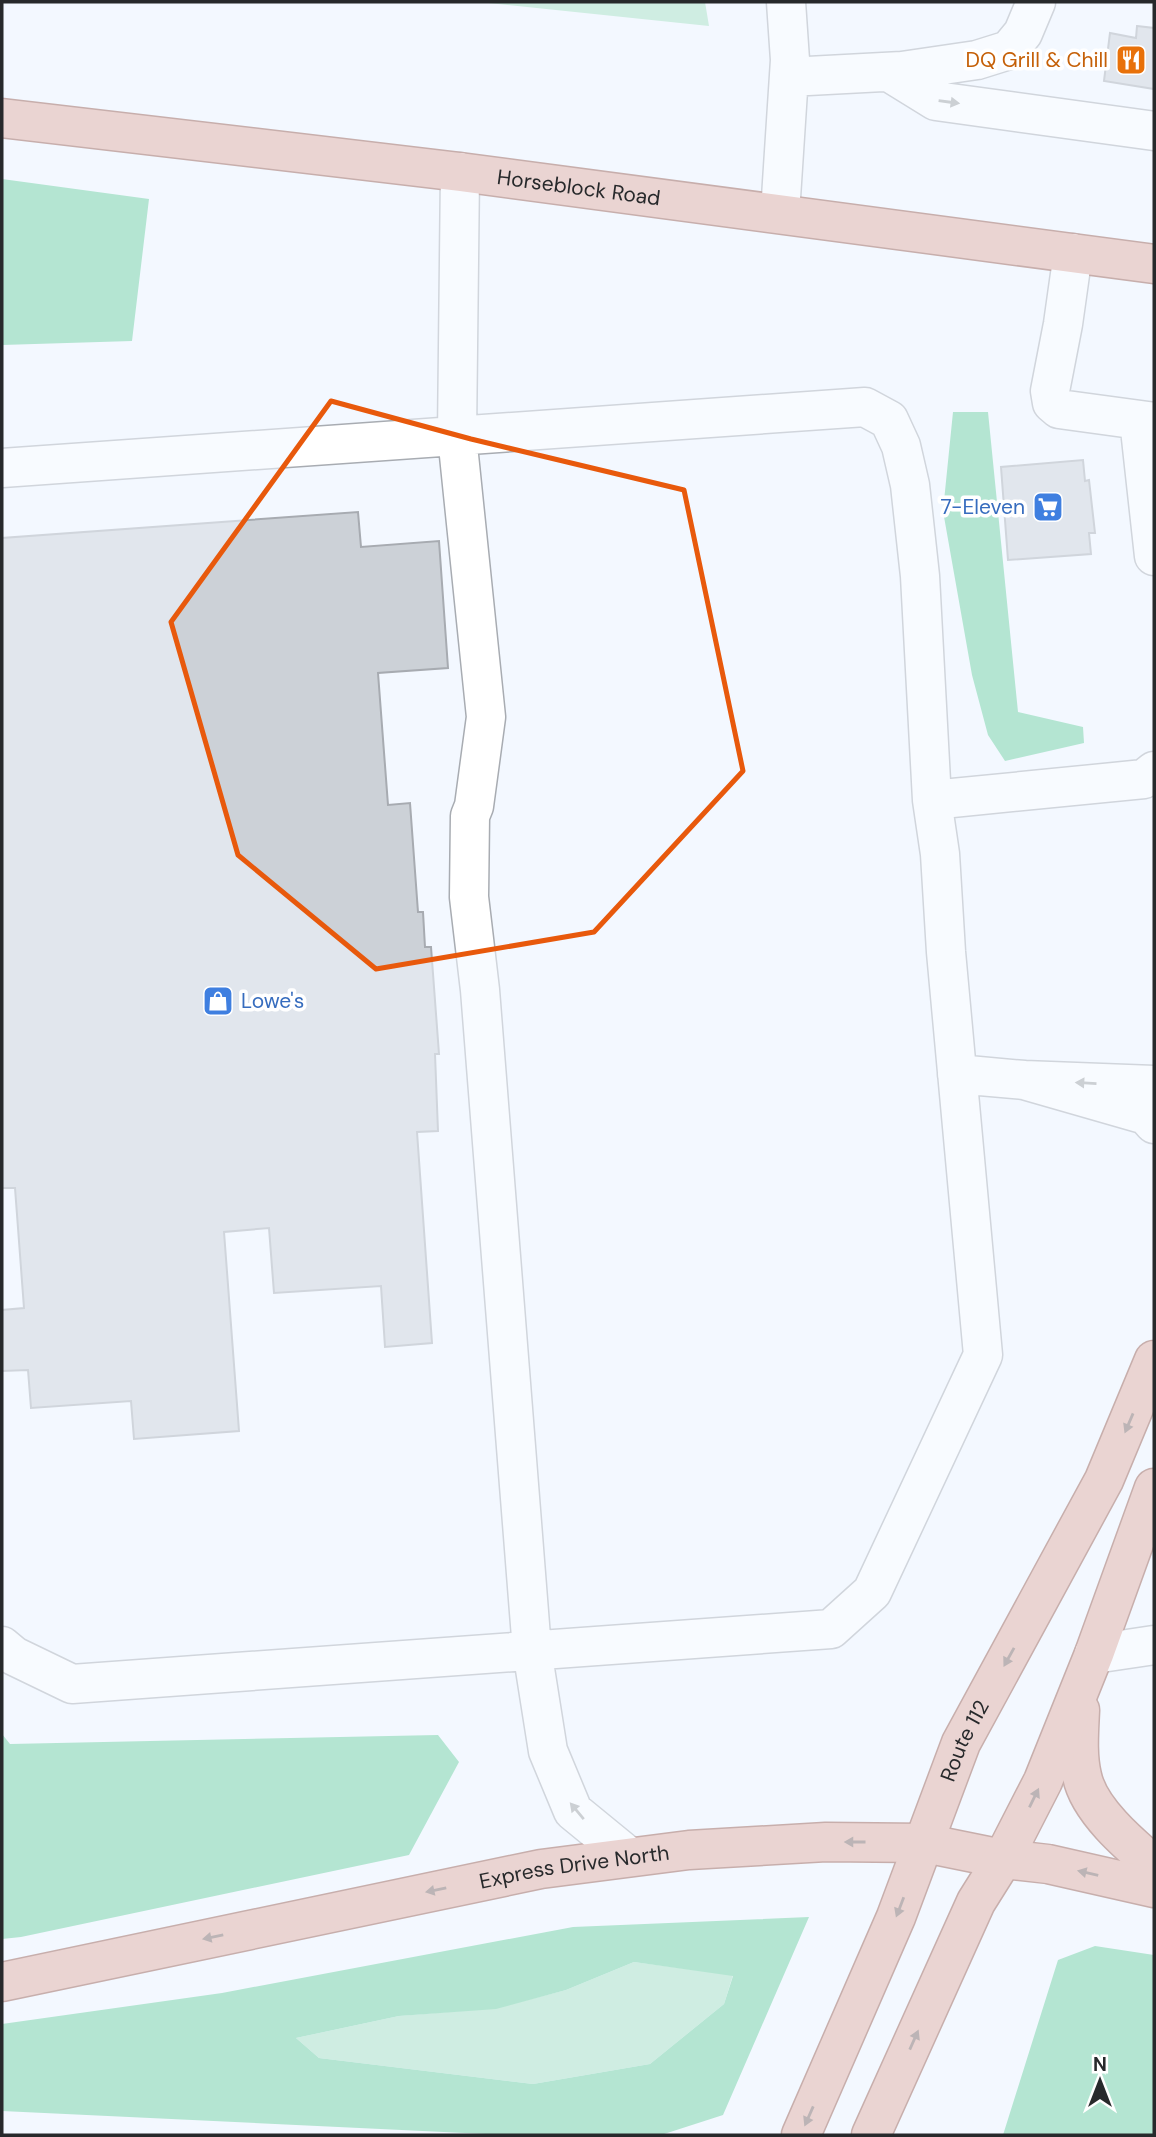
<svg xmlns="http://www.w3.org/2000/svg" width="1156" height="2137" font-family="'DM Sans',sans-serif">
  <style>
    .green { fill: #a4e0be }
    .forest { fill: #68cf9b; fill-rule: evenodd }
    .building { fill: #ccd1d7; stroke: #a7abb1; stroke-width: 2 }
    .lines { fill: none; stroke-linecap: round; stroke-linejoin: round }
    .minor-casing { stroke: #a8acb2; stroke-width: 41 }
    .major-casing { stroke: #935648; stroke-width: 41 }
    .minor { stroke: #fff; stroke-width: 38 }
    .major { stroke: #e1a99b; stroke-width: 38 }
    .oneway { fill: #9e9fa0 }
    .oneway2 { fill: #7b635d }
    .marked { fill: none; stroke: #e8590c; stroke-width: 5; stroke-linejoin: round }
    .labels { text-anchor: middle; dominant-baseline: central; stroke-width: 7; stroke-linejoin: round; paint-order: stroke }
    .food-label { font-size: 21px; fill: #c56008; stroke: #fff; text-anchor: end }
    .street-label { font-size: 21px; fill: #27292b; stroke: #fff }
    .shop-label { font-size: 21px; fill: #366cbe; stroke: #fff; text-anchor: end }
  </style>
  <rect width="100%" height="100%" fill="#f3f8ff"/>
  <path class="green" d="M479,2H705L709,26Z
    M634,1962L733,1975L724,2004L650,2064L533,2084L319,2058L296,2038L399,2016L496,2008L566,1990Z"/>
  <path class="forest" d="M2,179L149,199L132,341L2,345Z
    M953,412H988L1018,712L1083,727L1084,743L1005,761L988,735L972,675L943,511Z
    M2,1734L10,1744L438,1735L459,1762L409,1855L21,1937L2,1939Z
    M809,1917L723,2115L661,2135H507L2,2111V2024L222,1993L573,1927ZM634,1962L733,1976L724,2004L650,2064L533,2084L319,2058L296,2038L399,2016L496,2009L566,1990Z
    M1095,1946L1154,1955V2135H1003L1058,1960Z"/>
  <path class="building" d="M1137,26L1154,28V89L1104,81L1110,33L1136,38Z
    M1083,460L1085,481L1089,480L1095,533H1089L1091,554L1008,560L1001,467Z
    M358,512L361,547L439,541L448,668L378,673L388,805L410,803L418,912H423L425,947H431L439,1054H435L438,1131L417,1132L432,1343L385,1347L381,1286L274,1293L269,1228L224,1232L239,1431L134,1439L131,1401L31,1408L28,1370L2,1371V1310L24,1308L15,1188H2V538Z"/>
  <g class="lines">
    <g class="minor-casing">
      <path id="minor" d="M889,72L936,101L1154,131
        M789,77L902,71L977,60L1009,50L1023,33L1036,2
        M460,172L457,436L486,717L474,806L470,816L469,897L480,990L532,1650L548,1751L573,1811L628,1856
        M780,213L790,60L786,2
        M1073,253L1063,324L1050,391L1052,403L1059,409L1154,422
        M1139,420L1154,556
        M2,468L865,407L889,420L901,446L910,485L920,576L932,800L940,854L946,952L983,1355L872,1592L831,1629L72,1684L14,1656L2,1646
        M932,800L1144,779L1154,771
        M957,1074L1024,1080
        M1154,1085L1024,1080L1146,1115L1154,1124
        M1094,1654L1154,1645"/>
    </g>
    <g class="major-casing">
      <g id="major">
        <path id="s1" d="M2,118L460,172L1154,264"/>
        <path d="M1080,1710C1079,1732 1077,1755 1082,1776C1089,1810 1129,1844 1154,1865"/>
        <path id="s2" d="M2,1982L541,1869L689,1850L826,1842L924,1843L1003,1859L1048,1864L1154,1888"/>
        <path id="s3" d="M801,2135L896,1917L961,1743L1104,1480L1154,1360"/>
        <path d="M871,2135L976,1902L1003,1859L1043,1781L1094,1654L1154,1488"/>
      </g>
    </g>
    <use href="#minor" class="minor"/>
    <use href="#major" class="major"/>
  </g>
  <defs><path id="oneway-solid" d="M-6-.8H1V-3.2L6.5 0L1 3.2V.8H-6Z" transform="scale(1.75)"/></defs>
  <g class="oneway">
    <use href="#oneway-solid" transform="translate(949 102) rotate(8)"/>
    <use href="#oneway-solid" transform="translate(1086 1083) rotate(-177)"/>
    <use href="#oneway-solid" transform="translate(577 1811) rotate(-130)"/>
  </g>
  <g class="oneway2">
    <use href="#oneway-solid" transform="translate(1129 1423) rotate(113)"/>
    <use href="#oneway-solid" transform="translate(1009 1657) rotate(119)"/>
    <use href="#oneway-solid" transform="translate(1034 1798) rotate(-64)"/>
    <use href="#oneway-solid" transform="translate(855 1842) rotate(180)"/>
    <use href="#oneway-solid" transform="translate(1088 1873) rotate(-167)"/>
    <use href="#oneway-solid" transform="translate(436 1890) rotate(168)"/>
    <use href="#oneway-solid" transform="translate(900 1907) rotate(111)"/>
    <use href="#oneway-solid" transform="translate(213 1937) rotate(168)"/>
    <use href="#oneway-solid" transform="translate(914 2040) rotate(-66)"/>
    <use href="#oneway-solid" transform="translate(809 2116) rotate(114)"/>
  </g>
  <path d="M0 0H1156V2137H0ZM331,401L471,439L684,490L743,771L594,932L376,969L238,855L171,622Z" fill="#f3f8ff" fill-opacity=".55" fill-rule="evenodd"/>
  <path class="marked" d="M331,401L471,439L684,490L743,771L594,932L376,969L238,855L171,622Z"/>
  <defs>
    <g id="restaurant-square" transform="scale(1.575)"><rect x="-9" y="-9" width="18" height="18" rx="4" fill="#e8710a" stroke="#fff"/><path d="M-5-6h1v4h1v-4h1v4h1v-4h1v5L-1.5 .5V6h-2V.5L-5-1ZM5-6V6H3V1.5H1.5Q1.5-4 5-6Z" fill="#fff"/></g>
    <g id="supermarket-square" transform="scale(1.575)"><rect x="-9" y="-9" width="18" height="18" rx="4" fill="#3f7fe0" stroke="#fff"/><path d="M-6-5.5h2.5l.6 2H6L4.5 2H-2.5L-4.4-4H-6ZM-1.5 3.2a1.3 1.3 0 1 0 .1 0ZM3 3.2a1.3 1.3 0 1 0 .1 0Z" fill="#fff"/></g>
    <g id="shop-square" transform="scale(1.575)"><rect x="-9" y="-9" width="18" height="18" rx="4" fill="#3f7fe0" stroke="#fff"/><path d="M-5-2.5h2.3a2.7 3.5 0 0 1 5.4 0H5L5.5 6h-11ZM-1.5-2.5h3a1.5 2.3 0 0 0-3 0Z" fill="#fff"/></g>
  </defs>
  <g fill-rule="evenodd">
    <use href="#restaurant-square" x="1131" y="60"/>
    <use href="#supermarket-square" x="1048" y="507"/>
    <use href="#shop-square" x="218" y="1001"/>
  </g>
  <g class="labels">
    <g class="food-label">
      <text x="1108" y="60">DQ Grill &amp; Chill</text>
    </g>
    <g class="street-label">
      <text stroke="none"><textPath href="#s1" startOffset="581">Horseblock Road</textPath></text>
      <text stroke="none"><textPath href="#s3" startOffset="427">Route 112</textPath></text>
      <text stroke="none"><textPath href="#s2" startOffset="584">Express Drive North</textPath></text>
    </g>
    <g class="shop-label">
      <text x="1025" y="507">7-Eleven</text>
      <text x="241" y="1001" text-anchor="start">Lowe's</text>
    </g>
  </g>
  <rect width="1156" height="2137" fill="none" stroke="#27292b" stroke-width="7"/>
  <g transform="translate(1100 2081)" stroke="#ffffff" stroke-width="5" paint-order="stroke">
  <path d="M0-5L12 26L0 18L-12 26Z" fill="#27292b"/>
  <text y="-10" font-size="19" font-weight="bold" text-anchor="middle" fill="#27292b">N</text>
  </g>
</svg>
